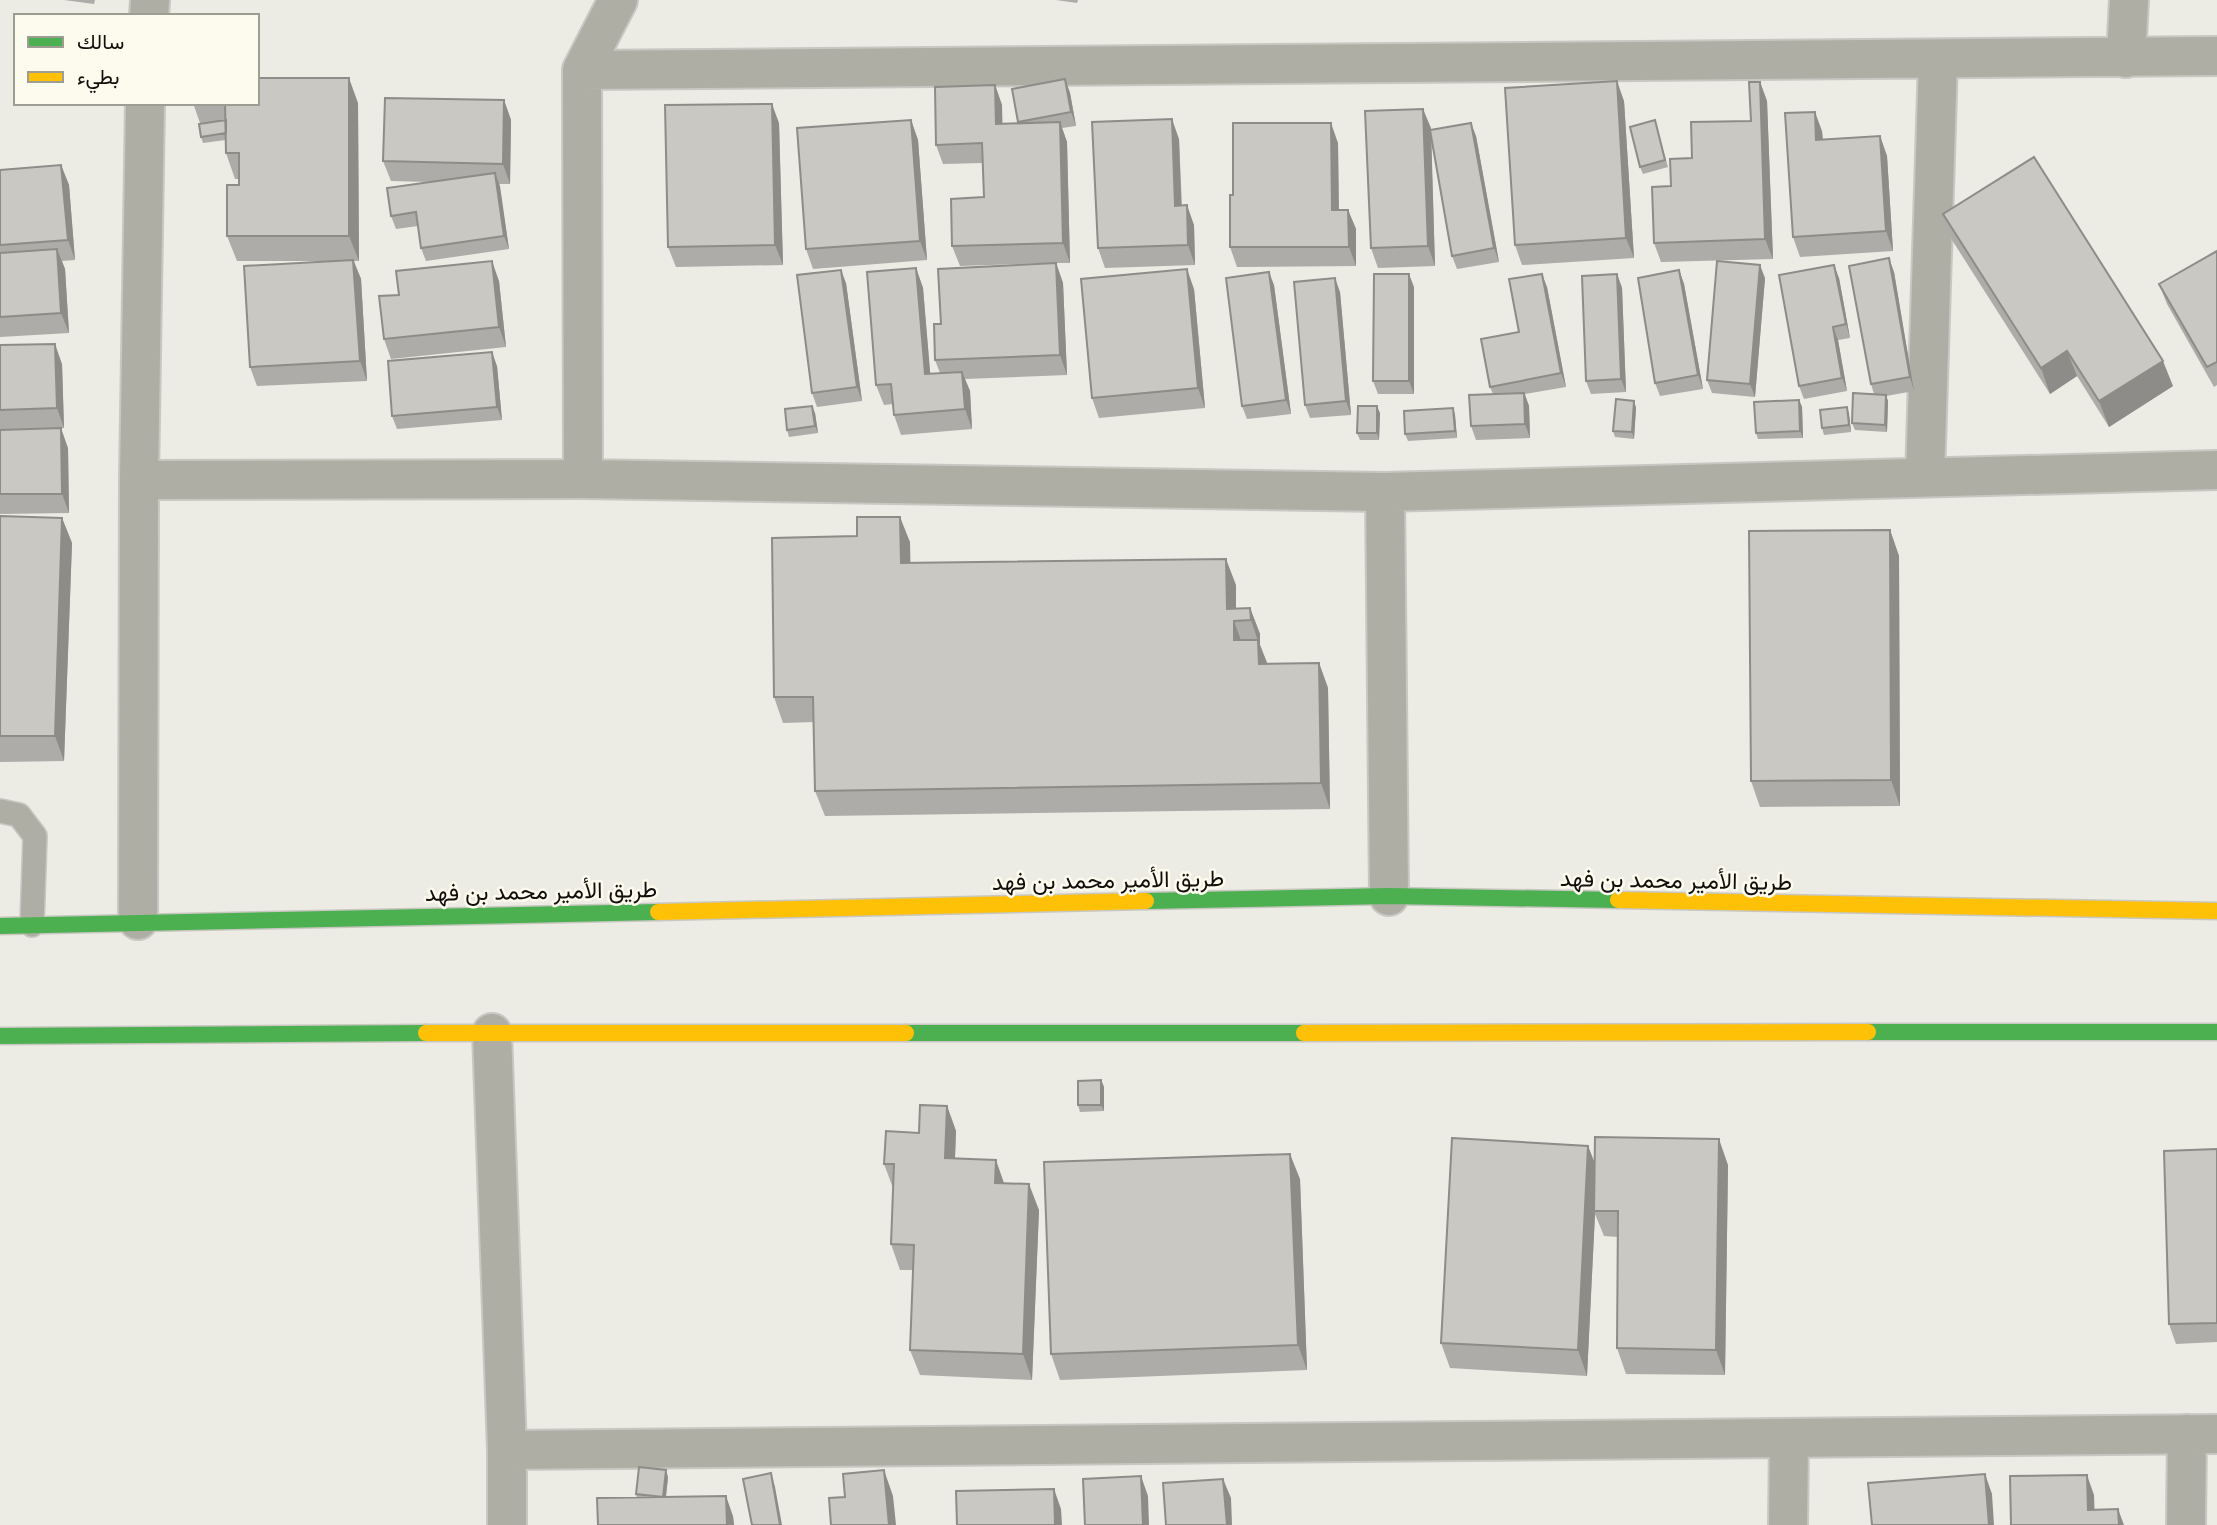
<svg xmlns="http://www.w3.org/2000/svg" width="2217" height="1525" font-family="'Open Sans',Vazirmatn,sans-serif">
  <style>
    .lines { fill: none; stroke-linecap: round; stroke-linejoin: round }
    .lane-casing { stroke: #c8c7c2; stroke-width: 26 }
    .street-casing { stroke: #c8c7c2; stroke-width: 42 }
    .fast-casing { stroke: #c8c7c2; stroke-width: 19 }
    .slow-casing { stroke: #c8c7c2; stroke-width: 19 }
    .lane { stroke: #afaea4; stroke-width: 23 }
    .street { stroke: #afaea4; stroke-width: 38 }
    .fast { stroke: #4caf50; stroke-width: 16 }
    .slow { stroke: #ffc107; stroke-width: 16 }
    .wall { fill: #adaca8 }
    .shaded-wall { fill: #8d8c88 }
    .building { fill: #c9c8c3; stroke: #8d8c88; stroke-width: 2 }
    .labels { text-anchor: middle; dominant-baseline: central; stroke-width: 5; stroke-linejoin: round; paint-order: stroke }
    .street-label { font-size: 23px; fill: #100f0b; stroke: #fdfbee }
  </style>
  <rect width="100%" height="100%" fill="#ecebe4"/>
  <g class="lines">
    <g class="lane-casing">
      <path id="lane" d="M0,811L19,815L35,836L32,925"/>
    </g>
    <g class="street-casing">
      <path id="street" d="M149,16L150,0
        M2126,58L2129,0
        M582,70L2217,56
        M1925,477L1938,60
        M583,479L582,70L618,0
        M139,480L583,479L1385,492L2217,470
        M1385,492L1389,896
        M138,920L139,480L145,103
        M492,1033L507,1450
        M507,1525V1450L2217,1434
        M1788,1525L1789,1438
        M2186,1525L2187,1434"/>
    </g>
    <g class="fast-casing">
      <path id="fast" d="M1146,901L1389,896L1618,900
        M0,926L658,912
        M1868,1032H2217
        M906,1033H1304
        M0,1036L426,1033"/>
    </g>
    <g class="slow-casing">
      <path id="slow" d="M1618,900L2217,911
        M658,912L1146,901
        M426,1033H906
        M1304,1033L1868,1032"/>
    </g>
    <use href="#lane" class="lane"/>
    <use href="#street" class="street"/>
    <use href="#fast" class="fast"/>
    <use href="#slow" class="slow"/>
  </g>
  <path class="wall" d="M64,0H95L94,4Z
    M1056,0H1078L1077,3Z
    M1065,79L1070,93L1076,126L1062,128L1067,142L1070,263H1056L1063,283L1067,375L965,379L970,391L972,429L901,435L894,415L893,404L884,405L876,385L916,268L923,288L930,374L940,373L935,360L941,324L1049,263L960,266L952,246L984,197L983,163L943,164L936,145L995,85L1002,105V124H1019L1012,89Z
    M1760,82L1767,101L1773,259L1661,262L1654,243L1671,186L1692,158L1751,121Z
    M504,100L511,120L510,184H499L509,249L426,261L421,248L418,226L396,229L391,216L430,182L391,181L383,161Z
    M1624,101L1634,258L1522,265L1515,245Z
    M193,103H358L359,261H354L361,279L367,381L257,386L250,367L323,261H237L227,236L239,185V179H235L226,153V140L203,143L201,137L200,123Z
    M911,120L918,140L927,260L813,269L806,249Z
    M1655,120L1668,167L1643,174L1640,167Z
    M779,123L783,265L676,267L668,247Z
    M1431,128V130L1476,136L1499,262L1457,269L1452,256L1431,138L1435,266L1378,268L1371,248Z
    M1822,131L1823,140L1880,136L1887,156L1893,251L1800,257L1793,237Z
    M1179,139L1182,206L1194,225L1195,265L1105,268L1098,248Z
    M1338,143L1339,210H1348L1356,229V266L1237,267L1230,247L1233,195Z
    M61,165L69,185L75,260L62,261L65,269L69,333L0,337V170Z
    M1943,214L2173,386L2109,427L2077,376L2050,394L1952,240Z
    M2217,251V385L2214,387L2167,304L2159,284Z
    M1679,270L1684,284L1703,389L1660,396L1655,383Z
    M1894,272L1914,391L1886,396L1888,401L1887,432L1855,430L1852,423L1874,394L1871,384Z
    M1617,274L1622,288L1626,392L1591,394L1586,381Z
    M1765,278L1755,397L1712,393L1707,380Z
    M1839,278L1850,338L1838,340L1847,391L1804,399L1799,386Z
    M499,281L506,347L391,359L384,339L399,295Z
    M846,283L862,401L817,407L812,393Z
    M1274,285L1291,414L1247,419L1242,406Z
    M1414,287V394H1378L1373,381Z
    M1547,287L1566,387L1525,394L1529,406L1530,438L1476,440L1471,426L1493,394L1490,387L1519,332Z
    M1194,289L1205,408L1099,418L1092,398Z
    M1340,292L1351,415L1310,418L1305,405Z
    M0,345L62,364L64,428L37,429L68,448L69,513L0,514Z
    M497,366L502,420L397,429L392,416Z
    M1799,400L1802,407L1803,438L1758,439L1756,433Z
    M1634,401L1636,408L1634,439L1615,437L1613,431Z
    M1847,407L1849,414L1851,432L1824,435L1822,428Z
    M1453,408L1455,415L1457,438L1408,441L1405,434Z
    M815,413L818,433L789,437L787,430Z
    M1380,413L1379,440H1360L1357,433Z
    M0,516L62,518L72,543L64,761L0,762Z
    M1890,530L1899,556L1900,806L1760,807L1751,781Z
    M910,542V563L1236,585V609L1250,608L1260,634V645L1267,664L1319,663L1328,688L1330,809L825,816L815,791L814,722L783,723L774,697Z
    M1101,1080L1104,1087V1111L1080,1112L1078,1105Z
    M947,1106L956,1131L955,1158L1004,1183L1039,1210L1032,1380L920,1375L910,1350L913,1270H900L891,1244L893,1188L884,1164Z
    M1588,1146L1595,1165H1728L1725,1375L1626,1374L1617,1348L1618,1237L1604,1236L1595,1214L1587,1376L1450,1368L1441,1343Z
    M2217,1149V1342L2176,1344L2169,1324Z
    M1300,1179L1307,1370L1060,1380L1051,1354Z
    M668,1477L666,1497L733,1516L734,1525H598L637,1498L636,1494Z"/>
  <path class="shaded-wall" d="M349,78L358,103L359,261L349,236Z
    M1065,79L1070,93L1076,126L1071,112Z
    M1617,81L1624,101L1634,258L1626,238Z
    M1760,82L1767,101L1773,259L1765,239Z
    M995,85L1002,105L1003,144L996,124Z
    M504,100L511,120L510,184L503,164Z
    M772,104L779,123L783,265L775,245Z
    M1423,109L1431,128L1435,266L1428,246Z
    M1815,112L1822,131L1824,160L1816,140Z
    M1172,119L1179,139L1182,226L1175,206Z
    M911,120L918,140L927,260L920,241Z
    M1060,122L1067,142L1070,263L1063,243Z
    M1331,123L1338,143L1339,229L1332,210Z
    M1471,123L1476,136L1499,262L1494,248Z
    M1880,136L1887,156L1893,251L1886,231Z
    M61,165L69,185L75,260L68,240Z
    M495,173L500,186L509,249L504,236Z
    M1187,205L1194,225L1195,265L1188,245Z
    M1348,210L1356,229V266L1349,247Z
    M57,249L65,269L69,333L61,313Z
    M1889,258L1894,272L1914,391L1910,377Z
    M353,260L361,279L367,381L360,361Z
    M492,261L499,281L506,347L499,327Z
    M1056,263L1063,283L1067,375L1060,355Z
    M1760,265L1765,278L1755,397L1750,384Z
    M1834,265L1839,278L1850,338L1846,324Z
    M916,268L923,288L932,394L925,374Z
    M1187,269L1194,289L1205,408L1198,388Z
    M841,270L846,283L862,401L857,387Z
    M1679,270L1684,284L1703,389L1698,375Z
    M1269,272L1274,285L1291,414L1286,400Z
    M1409,274L1414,287V394L1409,381Z
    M1542,274L1547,287L1566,387L1561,373Z
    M1617,274L1622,288L1626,392L1621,379Z
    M1335,278L1340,292L1351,415L1346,401Z
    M1833,327L1838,340L1847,391L1842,378Z
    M55,344L62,364L64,428L57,408Z
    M2067,351L2077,376L2050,394L2041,368Z
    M492,352L497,366L502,420L497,407Z
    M2163,361L2173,386L2109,427L2099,401Z
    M962,372L970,391L972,429L965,409Z
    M1524,393L1529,406L1530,438L1525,424Z
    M1886,395L1888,401L1887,432L1885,425Z
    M1799,400L1802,407L1803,438L1800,431Z
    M1634,401L1636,408L1634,439L1632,432Z
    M812,406L815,413L818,433L815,426Z
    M1377,406L1380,413L1379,440L1377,433Z
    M1847,407L1849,414L1851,432L1849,425Z
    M1453,408L1455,415L1457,438L1455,431Z
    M61,428L68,448L69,513L62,494Z
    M900,517L910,542L911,589L901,563Z
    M62,518L72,543L64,761L55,736Z
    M1890,530L1899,556L1900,806L1891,780Z
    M1226,559L1236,585V621H1234L1243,646L1234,640L1227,609Z
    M1250,608L1260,634V645L1268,665L1259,664L1258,641L1251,620Z
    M1319,663L1328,688L1330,809L1321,783Z
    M1101,1080L1104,1087V1111L1101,1105Z
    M947,1106L956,1131L954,1183L945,1158Z
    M1719,1139L1728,1165L1725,1375L1716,1350Z
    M1588,1146L1598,1171L1594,1211L1595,1214L1587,1376L1578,1350Z
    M1290,1154L1300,1179L1307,1370L1298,1345Z
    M996,1160L1005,1186L995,1183Z
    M1029,1184L1039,1210L1032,1380L1023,1354Z
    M666,1470L668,1477L665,1504L663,1497Z
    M884,1470L893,1496L896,1525H889Z
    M771,1473L775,1487L782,1525H780Z
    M1985,1474L1992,1494L1994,1525H1989Z
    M2087,1475L2094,1495L2095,1525L2088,1510Z
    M1141,1476L1148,1496L1149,1525H1143Z
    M1223,1479L1231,1498L1232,1525H1227Z
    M1054,1489L1061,1509L1062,1525H1055Z
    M726,1496L733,1516L734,1525H727Z
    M2118,1509L2124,1525H2119Z"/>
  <path class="building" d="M257,78H349V236H227V185H239V153H226L225,103H257Z
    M1065,79L1071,112L1018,122L1012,89Z
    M1617,81L1626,238L1515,245L1505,88Z
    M1749,82H1760L1765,239L1654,243L1652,187L1671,186L1670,159L1692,158L1691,122L1751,121Z
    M995,85L996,124L1060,122L1063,243L952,246L951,199L984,197L982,143L936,145L935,87Z
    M385,98L504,100L503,164L383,161Z
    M772,104L775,245L668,247L665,105Z
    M1423,109L1428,246L1371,248L1365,111Z
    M1815,112L1816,140L1880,136L1886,231L1793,237L1785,113Z
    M1172,119L1175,206L1187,205L1188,245L1098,248L1092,122Z
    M226,120V133L201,137L199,124Z
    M911,120L920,241L806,249L797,128Z
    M1655,120L1665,160L1640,167L1630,127Z
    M1233,123H1331L1332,210H1348L1349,247H1230V195H1233Z
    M1471,123L1494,248L1452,256L1430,130Z
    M2034,157L2163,361L2099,401L2067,351L2041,368L1943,214Z
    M61,165L68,240L0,245V170Z
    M495,173L504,236L421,248L416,212L391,216L387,188Z
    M57,249L61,313L0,317V253Z
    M2217,251V362L2207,367L2159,284Z
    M1889,258L1910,377L1871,384L1849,266Z
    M353,260L360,361L250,367L244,266Z
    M492,261L499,327L384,339L379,296L399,295L396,271Z
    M1717,261L1760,265L1750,384L1707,380Z
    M1056,263L1060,355L935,360L934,324H941L938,269Z
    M1834,265L1846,324L1833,327L1842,378L1799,386L1779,275Z
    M916,268L925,374L962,372L965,409L894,415L891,384L876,385L867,272Z
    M1187,269L1198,388L1092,398L1081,279Z
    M841,270L857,387L812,393L797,275Z
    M1679,270L1698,375L1655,383L1638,278Z
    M1269,272L1286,400L1242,406L1226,278Z
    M1374,274H1409V381H1373Z
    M1542,274L1561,373L1490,387L1481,339L1519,332L1509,279Z
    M1617,274L1621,379L1586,381L1582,276Z
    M1335,278L1346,401L1305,405L1294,282Z
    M55,344L57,408L0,410V345Z
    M492,352L497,407L392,416L388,361Z
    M1524,393L1525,424L1471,426L1469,395Z
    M1853,393L1886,395L1885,425L1852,423Z
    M1616,399L1634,401L1632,432L1613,431Z
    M1799,400L1800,431L1756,433L1754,402Z
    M812,406L815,426L787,430L785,409Z
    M1358,406H1377V433H1357Z
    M1847,407L1849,425L1822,428L1820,410Z
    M1453,408L1455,431L1405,434L1404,411Z
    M61,428L62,494H0V430Z
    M0,516L62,518L55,736H0Z
    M857,517H900L901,563L1226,559L1227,609L1250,608L1251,620L1234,621V640H1258L1259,664L1319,663L1321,783L815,791L813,697H774L772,538L857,536Z
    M1890,530L1891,780L1751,781L1749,531Z
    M1101,1080V1105H1078V1081Z
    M920,1105L947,1106L945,1158L996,1160L995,1183L1029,1184L1023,1354L910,1350L914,1245L891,1244L894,1164H884L886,1131L919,1133Z
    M1595,1137L1719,1139L1716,1350L1617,1348L1618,1211H1594Z
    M1452,1138L1588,1146L1578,1350L1441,1343Z
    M2217,1149V1323L2169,1324L2164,1151Z
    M1290,1154L1298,1345L1051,1354L1044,1162Z
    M639,1467L666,1470L663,1497L636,1494Z
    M884,1470L889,1525H831L829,1498L845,1497L843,1474Z
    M771,1473L780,1525H752L743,1479Z
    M1985,1474L1989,1525H1872L1868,1483Z
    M2087,1475L2088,1510L2118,1509L2119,1525H2011L2010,1476Z
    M1141,1476L1143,1525H1085L1083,1479Z
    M1223,1479L1227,1525H1166L1163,1483Z
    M1054,1489L1055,1525H957L956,1491Z
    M726,1496L727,1525H598L597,1498Z"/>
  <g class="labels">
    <g class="street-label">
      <text transform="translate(1108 879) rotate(-1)">طريق الأمير محمد بن فهد</text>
      <text transform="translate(1676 879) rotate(1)">طريق الأمير محمد بن فهد</text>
      <text transform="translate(541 890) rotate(-1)">طريق الأمير محمد بن فهد</text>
    </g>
  </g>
  <rect x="14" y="14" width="245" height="91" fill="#fdfbee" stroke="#9e9d93" stroke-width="2"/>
  <rect x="28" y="37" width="35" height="10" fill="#4caf50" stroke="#9e9d93" stroke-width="2"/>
  <text x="77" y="49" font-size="21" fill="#100f0b">سالك</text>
  <rect x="28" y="72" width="35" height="10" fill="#ffc107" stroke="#9e9d93" stroke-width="2"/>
  <text x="77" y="84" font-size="21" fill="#100f0b">بطيء</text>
</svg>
